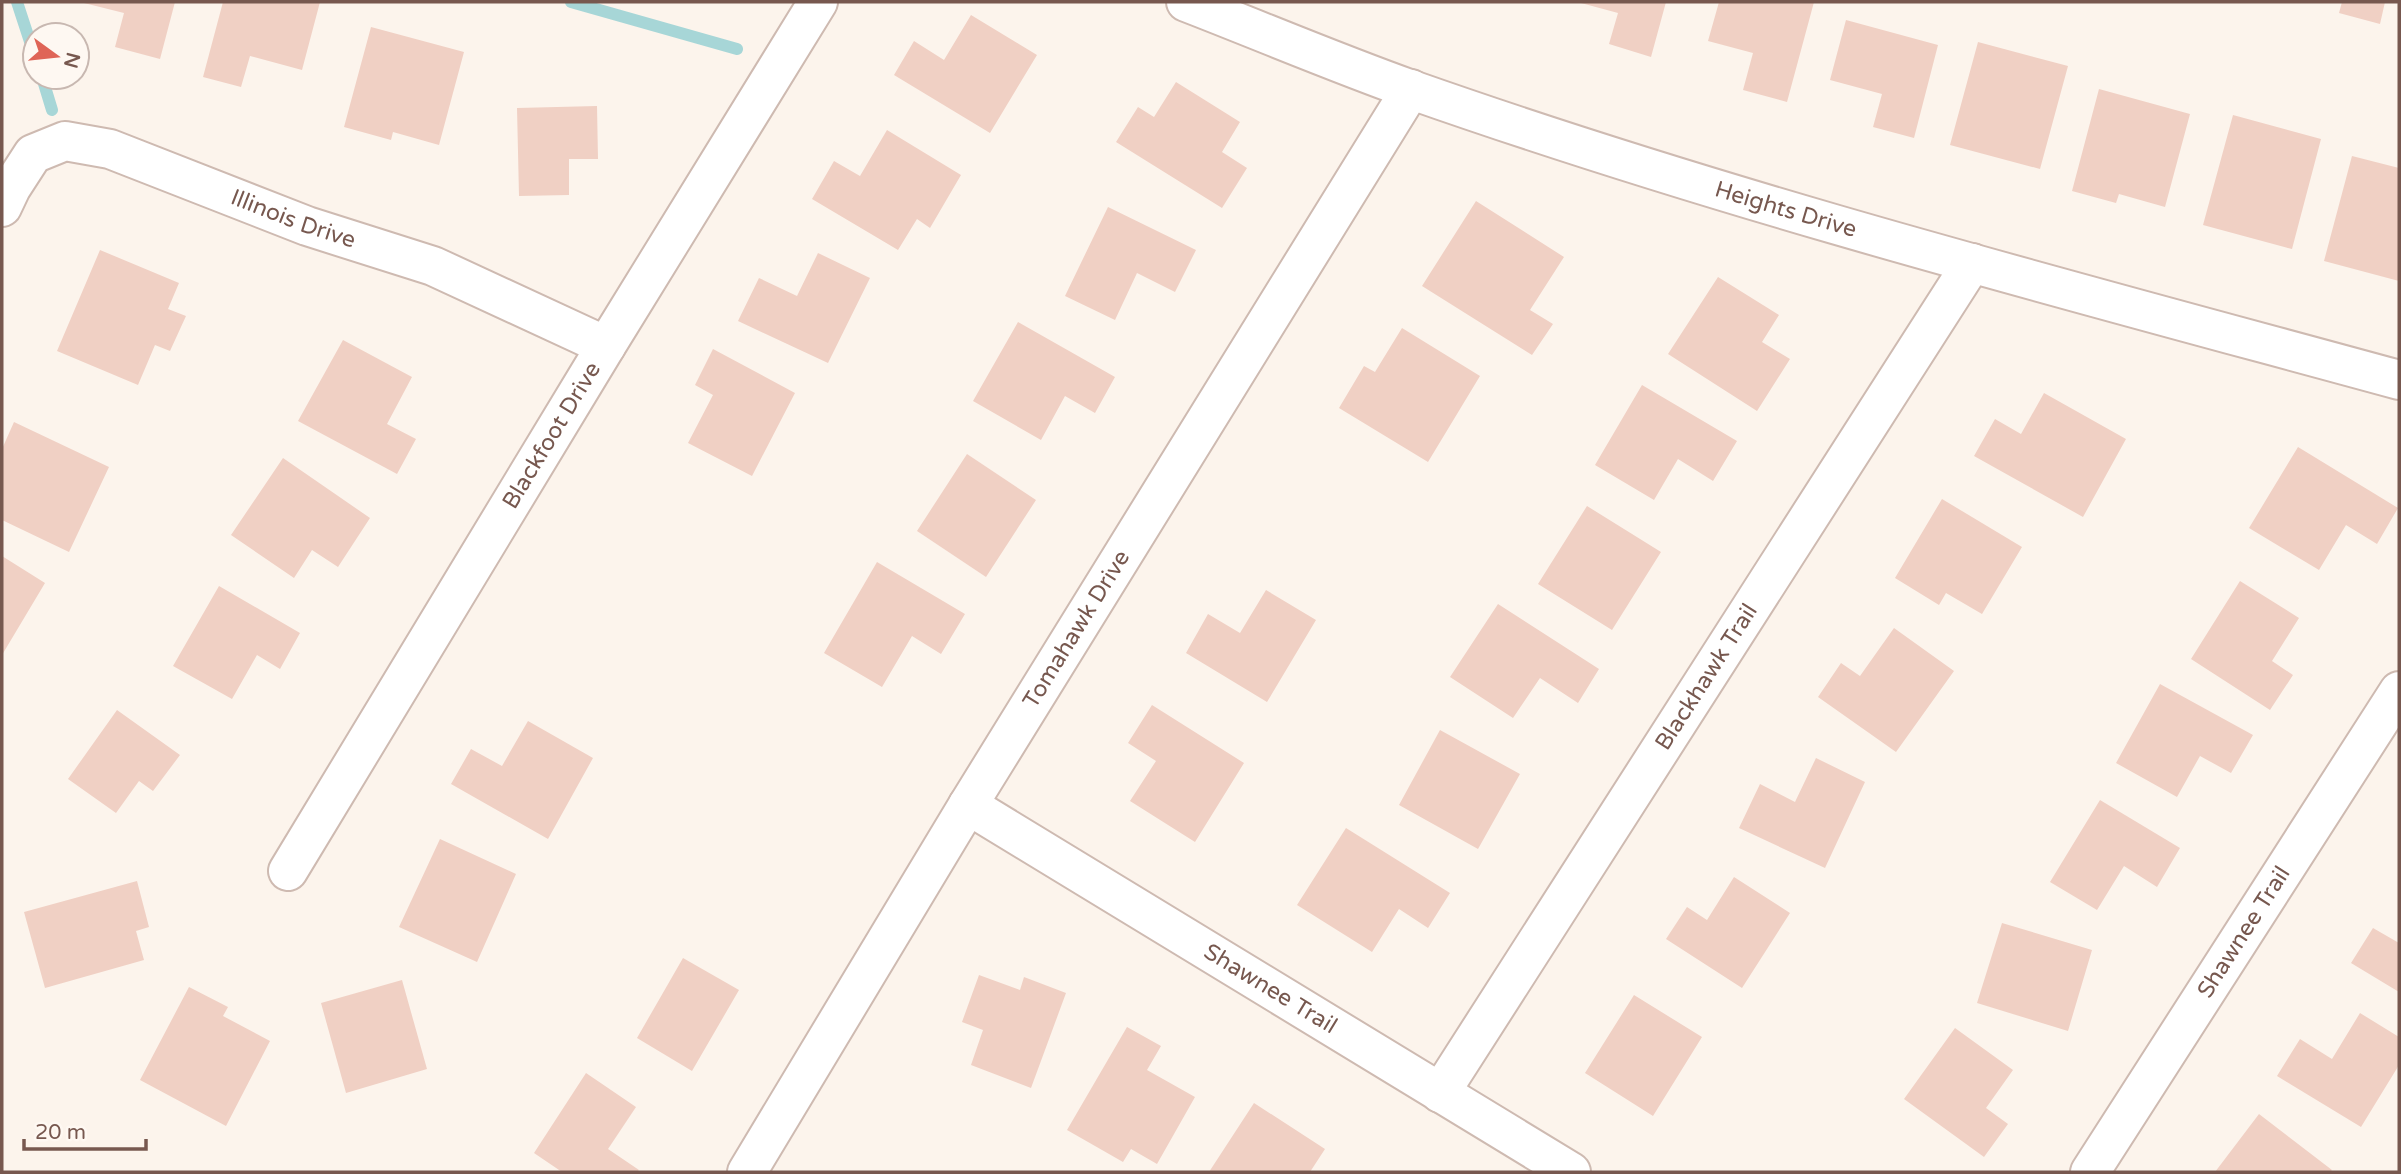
<svg xmlns="http://www.w3.org/2000/svg" width="2401" height="1174" font-family="'Varela Round',sans-serif">
  <style>
    .lines { fill: none; stroke-linecap: round; stroke-linejoin: round }
    .stream { stroke: #a7d6d7; stroke-width: 12 }
    .building { fill: #f0d0c4 }
    .street-casing { stroke: #cebab1; stroke-width: 42 }
    .street { stroke: #fff; stroke-width: 38 }
    .labels { text-anchor: middle; dominant-baseline: central; stroke-width: 7; stroke-linejoin: round; paint-order: stroke }
    .street-label { font-size: 23px; fill: #77584f; stroke: #fef8f2 }
  </style>
  <rect width="100%" height="100%" fill="#fcf4ec"/>
  <g class="lines">
    <path class="stream" d="M17,2L35,57
      M571,2L737,49
      M42,77L52,110"/>
  </g>
  <path class="building" d="M175,2L160,59L115,47L124,13L84,3Z
    M223,2H320L302,70L250,56L241,87L203,77Z
    M1666,2L1651,57L1609,44L1618,13L1581,3Z
    M1719,2H1814L1787,102L1743,90L1753,53L1708,41Z
    M2342,2H2385L2380,24L2339,13Z
    M971,15L1037,55L990,133L894,75L914,41L944,60Z
    M1846,20L1938,45L1914,138L1873,127L1882,94L1830,80Z
    M371,27L464,52L439,145L393,132L391,140L344,127Z
    M1978,42L2068,66L2040,169L1950,145Z
    M1176,82L1240,122L1222,152L1247,168L1222,208L1116,142L1138,107L1154,117Z
    M2099,89L2190,114L2165,207L2119,194L2116,203L2072,191Z
    M597,106L598,159H569V195L519,196L517,108Z
    M2233,115L2321,139L2292,249L2203,225Z
    M887,130L961,175L930,228L917,219L898,250L812,199L834,161L860,176Z
    M2352,156L2399,168V281L2324,261Z
    M1476,201L1564,257L1530,310L1553,324L1532,355L1422,286Z
    M1108,207L1196,250L1175,292L1137,273L1115,320L1065,296Z
    M100,250L179,283L168,309L186,316L170,351L155,345L138,385L57,351Z
    M818,253L870,278L828,363L738,321L759,278L797,296Z
    M1718,277L1779,315L1762,342L1790,359L1757,411L1668,354Z
    M1018,322L1115,377L1095,413L1065,396L1041,440L973,401Z
    M1402,328L1480,376L1428,462L1339,408L1364,366L1375,372Z
    M343,340L412,377L387,424L416,439L397,474L298,421Z
    M713,349L795,393L752,476L688,443L713,395L695,385Z
    M1642,385L1737,441L1713,481L1678,459L1654,500L1595,465Z
    M2044,393L2126,439L2083,517L1974,456L1995,419L2021,434Z
    M14,422L109,467L69,552L2,520V449Z
    M2298,447L2398,508L2377,544L2346,525L2319,570L2249,528Z
    M967,454L1036,500L986,577L917,531Z
    M283,458L370,518L338,567L312,550L294,578L231,535Z
    M1942,499L2022,547L1982,614L1946,593L1939,605L1895,578Z
    M1587,506L1661,552L1612,630L1538,584Z
    M2,556L45,583L2,655Z
    M877,562L965,614L941,654L912,636L882,687L824,653Z
    M2240,581L2299,618L2272,661L2293,675L2270,710L2191,659Z
    M219,586L300,633L280,669L257,655L232,699L173,666Z
    M1266,590L1316,620L1267,702L1186,653L1208,614L1240,633Z
    M1498,604L1599,669L1578,703L1540,678L1513,718L1450,677Z
    M1894,628L1954,671L1896,752L1818,697L1841,663L1860,676Z
    M2160,684L2253,735L2231,773L2200,756L2177,797L2116,763Z
    M1152,705L1244,763L1195,842L1130,801L1156,761L1128,743Z
    M117,710L180,755L153,791L139,781L116,813L68,779Z
    M528,721L593,758L548,839L451,784L471,749L502,766Z
    M1440,730L1520,774L1478,849L1399,805Z
    M1816,758L1865,782L1825,868L1739,828L1760,784L1795,802Z
    M2100,800L2180,848L2157,887L2124,866L2097,910L2050,882Z
    M1346,828L1450,893L1428,928L1399,909L1372,952L1297,905Z
    M440,839L516,874L477,962L399,927Z
    M1734,877L1790,913L1742,988L1666,939L1687,907L1707,920Z
    M137,881L149,927L136,931L144,960L45,988L24,912Z
    M2002,923L2092,950L2068,1031L1977,1003Z
    M2373,928L2399,943V992L2351,963Z
    M683,958L739,990L692,1071L637,1038Z
    M979,975L1020,990L1024,977L1066,993L1031,1088L971,1065L983,1030L962,1022Z
    M402,980L427,1069L346,1093L321,1003Z
    M189,987L228,1007L223,1016L270,1041L226,1126L140,1080Z
    M1634,995L1702,1037L1653,1116L1585,1073Z
    M2360,1013L2399,1037V1065L2361,1127L2277,1076L2300,1039L2332,1059Z
    M1127,1027L1161,1046L1147,1070L1195,1097L1157,1164L1131,1149L1123,1162L1067,1130Z
    M1955,1028L2013,1070L1986,1108L2008,1124L1984,1157L1904,1099Z
    M586,1073L636,1107L608,1149L639,1170L637,1172H562L534,1153Z
    M1254,1103L1325,1149L1310,1172H1209Z
    M2259,1114L2332,1170L2330,1172H2215Z"/>
  <g class="lines">
    <g class="street-casing">
      <g id="street">
        <path id="s1" d="M1186,2C1261,31 1336,63 1412,90C1736,204 2069,290 2399,380"/>
        <path id="s2" d="M2,207L11,188L33,154L65,141L110,149L307,226L433,266L606,346"/>
        <path id="s3" d="M968,805L1571,1172"/>
        <path id="s4" d="M288,871L606,346L818,2"/>
        <path id="s5" d="M1440,1093L1972,263"/>
        <path id="s6" d="M747,1172L968,805L1411,89"/>
        <path id="s7" d="M2090,1172L2399,691"/>
      </g>
    </g>
    <use href="#street" class="street"/>
  </g>
  <g class="labels">
    <g class="street-label">
      <text stroke="none"><textPath href="#s1" startOffset="635">Heights Drive</textPath></text>
      <text stroke="none"><textPath href="#s2" startOffset="338">Illinois Drive</textPath></text>
      <text stroke="none"><textPath href="#s4" startOffset="509">Blackfoot Drive</textPath></text>
      <text stroke="none"><textPath href="#s6" startOffset="635">Tomahawk Drive</textPath></text>
      <text stroke="none"><textPath href="#s5" startOffset="494">Blackhawk Trail</textPath></text>
      <text stroke="none"><textPath href="#s7" startOffset="285">Shawnee Trail</textPath></text>
      <text stroke="none"><textPath href="#s3" startOffset="354">Shawnee Trail</textPath></text>
    </g>
  </g>
  <rect width="2401" height="1174" fill="none" stroke="#77584f" stroke-width="7"/>
  <g transform="translate(56 56) rotate(105)"><circle r="33" fill="#fef8f2" stroke="#c8b8b1" stroke-width="2"/>
  <path d="M0-5L12 26L0 18L-12 26Z" fill="#df6557"/>
  <text y="-10" font-size="19" font-weight="bold" text-anchor="middle" fill="#77584f">N</text>
  </g>
  <path d="M24 1139v10h122v-10" fill="none" stroke="#77584f" stroke-width="3.5"/>
  <text x="35" y="1139" font-size="21" fill="#77584f" stroke="#fef8f2" stroke-width="5" paint-order="stroke">20 m</text>
</svg>
